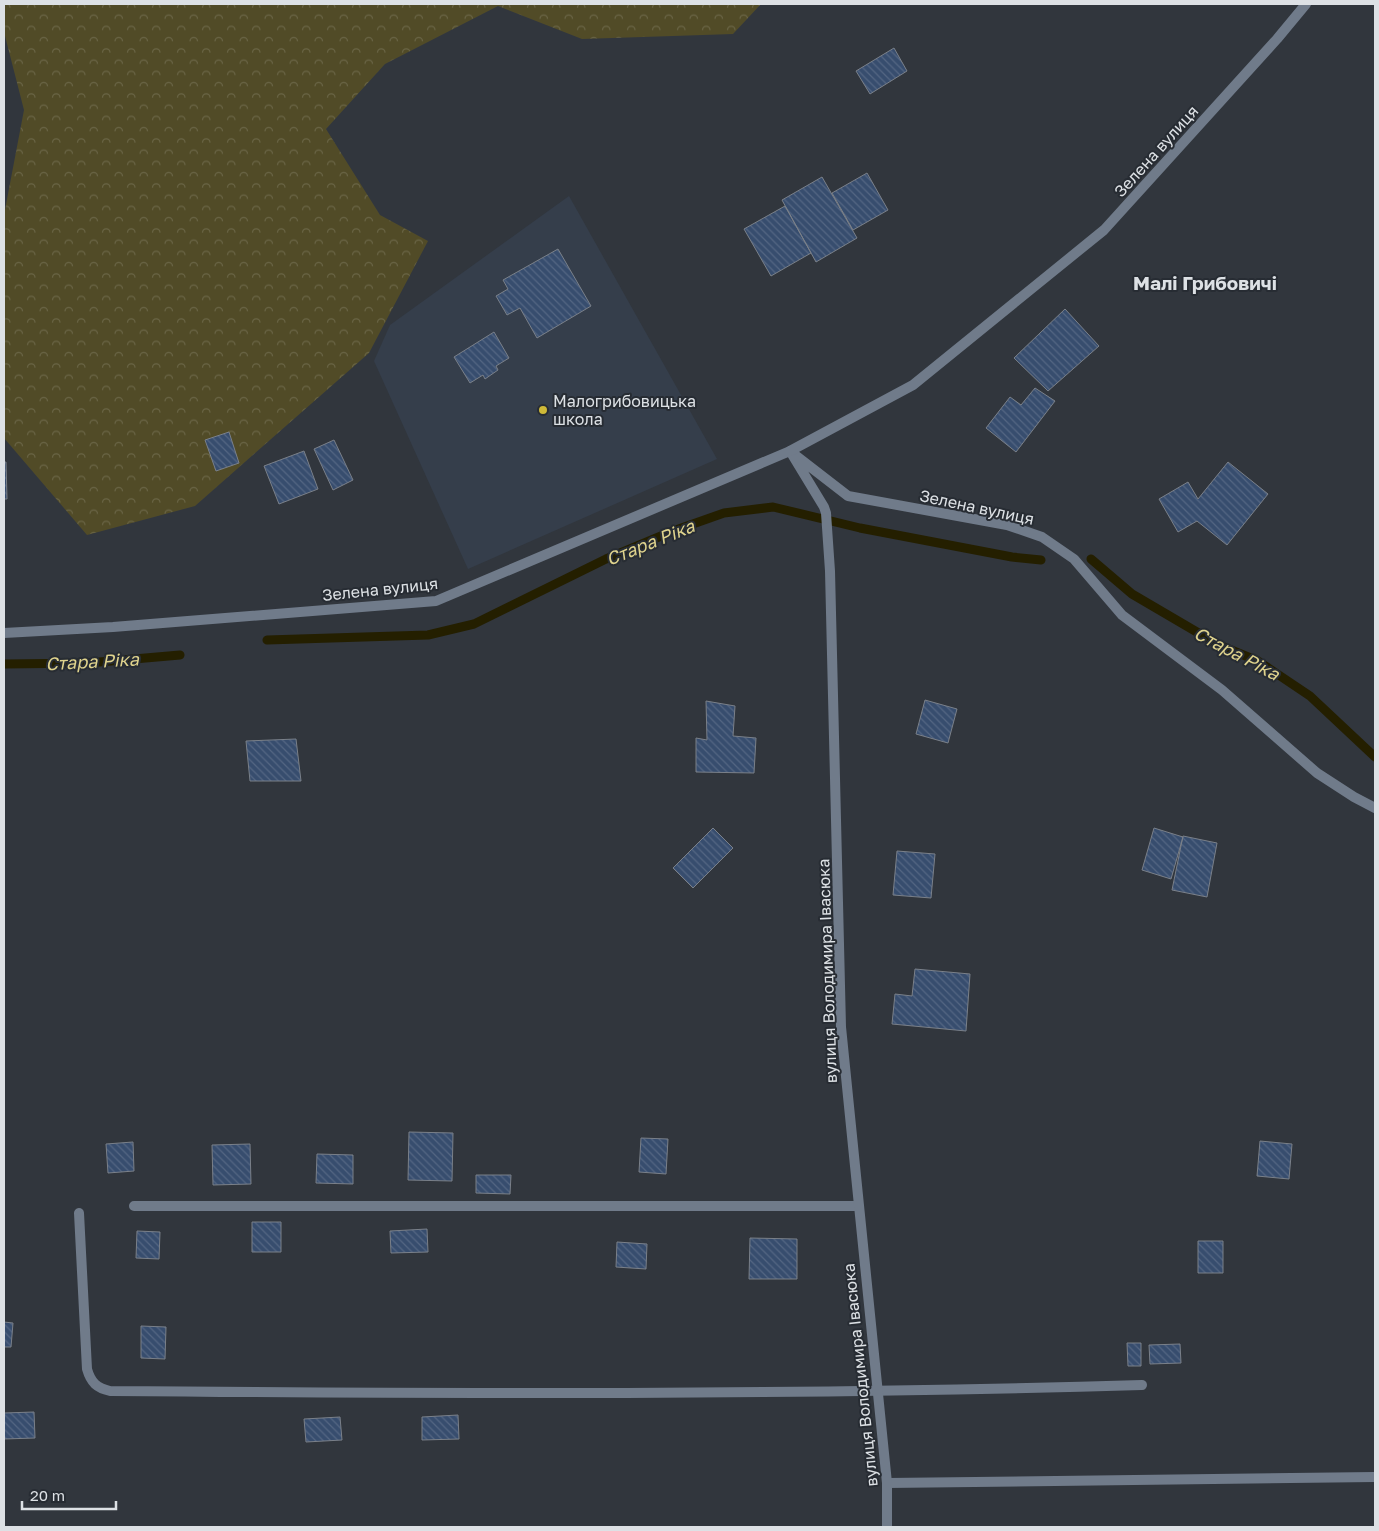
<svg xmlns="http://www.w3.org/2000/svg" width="1379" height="1531" font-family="'Golos Text',sans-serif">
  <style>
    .built { fill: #353e4b }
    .forest { fill: url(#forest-crowns) }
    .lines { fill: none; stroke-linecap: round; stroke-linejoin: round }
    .stream { stroke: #241f00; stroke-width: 9 }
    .building { fill: url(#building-back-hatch); stroke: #7a8089 }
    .service { stroke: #707b8a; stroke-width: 10 }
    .minor { stroke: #707b8a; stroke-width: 10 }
    .tertiary { stroke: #707b8a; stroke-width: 10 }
    .poi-dot { fill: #ceb938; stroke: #272c33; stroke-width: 2 }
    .labels { text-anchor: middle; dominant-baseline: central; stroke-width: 4; stroke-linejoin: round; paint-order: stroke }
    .street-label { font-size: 16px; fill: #dde1e5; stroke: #272c33 }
    .poi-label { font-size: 16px; fill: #dde1e5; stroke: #272c33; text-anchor: start }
    .water-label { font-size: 18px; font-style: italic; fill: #dfd38d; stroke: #272c33 }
    .quarter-label { font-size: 19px; font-weight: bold; fill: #dde1e5; stroke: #272c33 }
  </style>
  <defs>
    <pattern id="forest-crowns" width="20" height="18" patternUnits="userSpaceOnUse" patternTransform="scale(1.25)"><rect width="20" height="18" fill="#514b27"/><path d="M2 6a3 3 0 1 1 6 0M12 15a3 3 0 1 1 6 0" fill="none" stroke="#6a6546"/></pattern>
    <pattern id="building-back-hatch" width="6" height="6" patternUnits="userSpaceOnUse" patternTransform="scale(1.25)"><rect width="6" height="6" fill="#374d6e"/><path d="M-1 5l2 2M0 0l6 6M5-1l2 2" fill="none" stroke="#546683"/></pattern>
  </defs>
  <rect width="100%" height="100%" fill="#31363d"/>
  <path class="built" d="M569,196L717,459L468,569L374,361L390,325Z"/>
  <path class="forest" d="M4,4H761L733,34L582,39L498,6L385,64L326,129L380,215L428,241L369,353L195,506L87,535L4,438V215L24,110L4,32Z"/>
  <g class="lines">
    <path class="stream" d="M1091,559L1132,594L1219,645L1258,661L1310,696L1375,757
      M267,640L428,635L474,624L606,559L673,531L724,513L773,507L860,528L1012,557L1041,560
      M4,664L88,663L180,655"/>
  </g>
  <path class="building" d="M894,48L907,71L870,94L856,71Z
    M867,173L888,210L853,230L832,193Z
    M822,177L857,238L816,262L782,200Z
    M785,206L811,253L771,276L744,229Z
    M558,249L591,306L537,338L520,308L507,315L496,296L508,289L503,280Z
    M1065,309L1099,346L1048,391L1014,358Z
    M494,332L509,358L496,366L498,370L485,379L483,375L470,383L454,357Z
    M1035,388L1055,401L1016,452L986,428L1010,397L1021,405Z
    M229,432L239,463L216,471L205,440Z
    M334,440L353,480L333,490L314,449Z
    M304,451L318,489L279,504L264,466Z
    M4,462H6L7,499H4Z
    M1228,462L1268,494L1227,545L1197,521L1178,532L1159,499L1188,482L1198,499Z
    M925,700L957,709L948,743L916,734Z
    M706,701L735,706L733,736L756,738L754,773L696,772V738L707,740Z
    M296,739L301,781H250L246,741Z
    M713,828L733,848L693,888L673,868Z
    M1154,828L1183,837L1171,879L1142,870Z
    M1183,836L1217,843L1207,897L1172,890Z
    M897,851L935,854L931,898L893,895Z
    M915,969L970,974L966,1031L892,1024L895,994L912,996Z
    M409,1132L453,1133L452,1181L408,1180Z
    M641,1138L668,1139L666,1174L639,1172Z
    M1260,1141L1292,1144L1289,1179L1257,1176Z
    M133,1142L134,1171L108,1173L106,1144Z
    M250,1144L251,1184L213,1185L212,1145Z
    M317,1154L353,1155V1184L316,1183Z
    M476,1175H511L510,1194L476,1193Z
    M252,1222H281V1252H252Z
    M427,1229L428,1252L391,1253L390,1231Z
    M137,1231L160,1232L159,1259L136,1258Z
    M750,1238L797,1239V1279H749Z
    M1198,1241H1223V1273H1198Z
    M617,1242L647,1244L646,1269L616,1267Z
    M4,1322L13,1323L11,1347H4Z
    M141,1326L166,1327L165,1359L141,1358Z
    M1127,1343H1141V1366H1128Z
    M1180,1344L1181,1363L1150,1364L1149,1345Z
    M34,1412L35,1438L4,1439V1413Z
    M458,1415L459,1439L422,1440V1417Z
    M340,1417L342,1440L306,1442L304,1419Z"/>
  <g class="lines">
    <path class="service" d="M134,1206H858
      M79,1213L87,1369C91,1383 97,1388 110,1391C454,1394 798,1395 1142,1385
      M887,1483L1375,1477"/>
    <path class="minor" d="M790,451L824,507L826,513L830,571L841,1027L887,1483V1527
      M795,455L848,496L1007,525L1042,537L1074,559L1122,615L1222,690L1317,773L1354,797L1375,808"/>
    <path class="tertiary" d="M4,633L113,627L436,601L790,451L913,385L1104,230L1277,39L1306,4"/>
  </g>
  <circle class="poi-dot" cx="543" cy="410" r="5"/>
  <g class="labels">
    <g class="street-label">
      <text transform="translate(1156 151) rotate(-48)">Зелена вулиця</text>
      <text transform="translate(977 507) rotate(12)">Зелена вулиця</text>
      <text transform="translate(380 589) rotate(-6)">Зелена вулиця</text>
      <text transform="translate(827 971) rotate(-92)">вулиця Володимира Івасюка</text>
      <text transform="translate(860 1375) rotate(-96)">вулиця Володимира Івасюка</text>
    </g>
    <g class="poi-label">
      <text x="553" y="401">Малогрибовицька<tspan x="553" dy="18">школа</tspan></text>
    </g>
    <g class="water-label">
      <text transform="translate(650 542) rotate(-22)">Стара Ріка</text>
      <text transform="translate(1237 653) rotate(28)">Стара Ріка</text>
      <text transform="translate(92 661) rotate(-3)">Стара Ріка</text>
    </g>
    <g class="quarter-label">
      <text x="1205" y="282">Малі Грибовичі</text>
    </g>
  </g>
  <rect width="1379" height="1531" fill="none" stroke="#dde1e5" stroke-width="10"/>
  <path d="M22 1501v8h94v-8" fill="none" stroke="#dde1e5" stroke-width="2.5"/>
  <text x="30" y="1501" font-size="15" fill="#dde1e5" stroke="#272c33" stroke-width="4" paint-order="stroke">20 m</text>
</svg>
